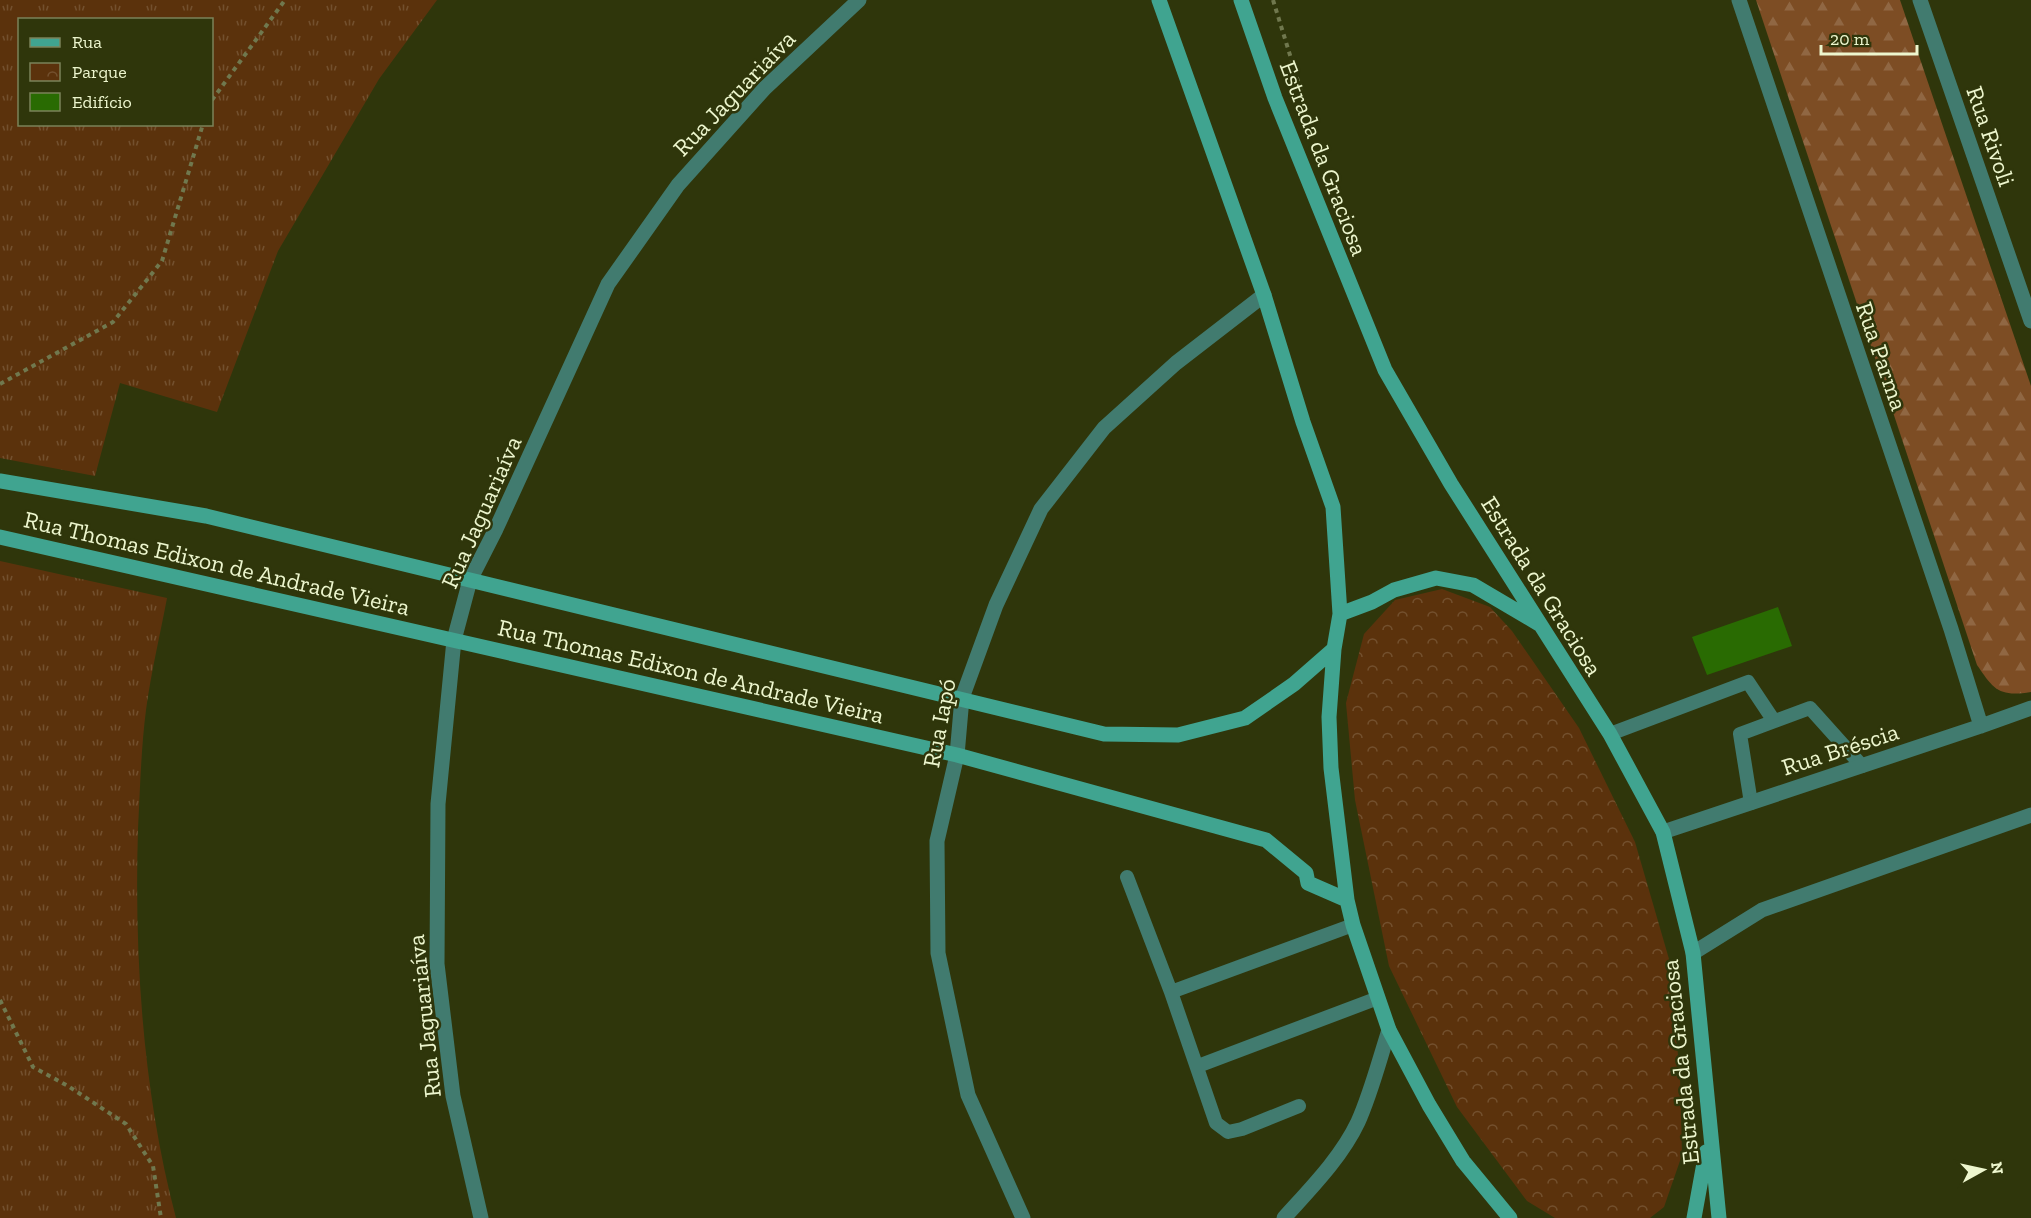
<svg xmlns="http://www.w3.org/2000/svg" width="2031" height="1218" font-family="'Zilla Slab',serif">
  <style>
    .grass { fill: url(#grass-tufts); fill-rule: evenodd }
    .forest { fill: url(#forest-firs) }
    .park { fill: url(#park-crowns) }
    .building { fill: #296b02 }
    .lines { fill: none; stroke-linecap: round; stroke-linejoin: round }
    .path { stroke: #70784e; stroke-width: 4; stroke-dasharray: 4.5 4.5; stroke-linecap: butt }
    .lane { stroke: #417b6f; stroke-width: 14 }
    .street { stroke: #417b6f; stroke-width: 15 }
    .secondary { stroke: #40a490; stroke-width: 15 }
    .labels { text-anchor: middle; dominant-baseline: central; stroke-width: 5; stroke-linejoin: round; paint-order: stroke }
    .street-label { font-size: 24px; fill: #edf6ce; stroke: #2f360b }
  </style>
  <defs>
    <pattern id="grass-tufts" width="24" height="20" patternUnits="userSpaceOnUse" patternTransform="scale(1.5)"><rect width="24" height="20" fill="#5b320c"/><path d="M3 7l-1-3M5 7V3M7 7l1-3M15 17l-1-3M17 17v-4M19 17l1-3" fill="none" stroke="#73502e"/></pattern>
    <pattern id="forest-firs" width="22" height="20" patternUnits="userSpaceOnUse" patternTransform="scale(1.5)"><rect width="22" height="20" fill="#7d4d24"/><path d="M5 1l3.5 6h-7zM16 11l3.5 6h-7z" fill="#906743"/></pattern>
    <pattern id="park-crowns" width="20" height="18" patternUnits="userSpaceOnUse" patternTransform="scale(1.5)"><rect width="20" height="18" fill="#5b320c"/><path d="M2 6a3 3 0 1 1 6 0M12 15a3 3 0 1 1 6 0" fill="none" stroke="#73502e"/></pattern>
  </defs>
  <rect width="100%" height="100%" fill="#2f360b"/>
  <path class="grass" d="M0,0H437L379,79L278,251L217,412L120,383L95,476L0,458ZM20,20H212V124H20Z
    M0,561L167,598C160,635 151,673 146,710C141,749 140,790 138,829C134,958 143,1093 176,1218H0Z"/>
  <path class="forest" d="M1756,0H1900L2031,386V692C1999,697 1994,690 1977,665Z"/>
  <path class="park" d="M1442,589L1490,607L1512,631L1579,728L1635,842L1669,959L1680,1077L1682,1155L1664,1207L1650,1218H1555L1527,1201L1457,1107L1389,966L1355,800L1346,703L1364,634L1395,600Z"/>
  <path class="building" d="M1778,607L1792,646L1707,675L1692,637Z"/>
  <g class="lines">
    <path class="path" d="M1273,0L1302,94
      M212,100L285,0
      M0,384L113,322L162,261L203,124
      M0,1000L33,1067L68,1086L126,1124L153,1166L161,1218"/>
    <path class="lane" d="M1610,734L1748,682L1774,721
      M1751,803L1740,734L1810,708L1862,766
      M1127,877L1171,992L1216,1123L1228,1132L1242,1129L1299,1106
      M1171,992L1353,925
      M1198,1066L1378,998"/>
    <path class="street" d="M1739,0L1951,629L1981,726
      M1920,0L2031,321
      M1663,832L1981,726L2031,708
      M1693,953L1762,910L2031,815
      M481,1218L453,1096L437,964L438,804L454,640L470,580L496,529L608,284L678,185L765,88L859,0
      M1023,1218L968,1095L938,953L937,841L957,755L962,698L996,605L1041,509L1104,428L1176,363L1264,295
      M1284,1218C1310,1189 1341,1158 1358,1122C1371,1093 1379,1061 1389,1030"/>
    <path class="secondary" d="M1159,0L1264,295L1303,422L1333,507L1340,614L1334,649L1329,717L1331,768L1347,900L1353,925L1389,1030L1429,1105L1463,1161L1510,1218
      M1241,0L1275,98L1385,370L1451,484L1610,734L1663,832L1693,953L1719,1218
      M0,481L206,516L1104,734L1178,735L1245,718L1294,684L1334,649
      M0,537L957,755L1266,840L1306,873L1308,883L1347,900
      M1340,614L1372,602L1394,590L1436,578L1473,585L1539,624
      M1694,1218L1706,1152"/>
  </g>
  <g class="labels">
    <g class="street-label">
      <text transform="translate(734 93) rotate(-46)">Rua Jaguariaíva</text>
      <text transform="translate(1991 136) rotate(71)">Rua Rivoli</text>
      <text transform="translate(1324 158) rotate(69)">Estrada da Graciosa</text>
      <text transform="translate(1882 356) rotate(71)">Rua Parma</text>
      <text transform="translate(481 512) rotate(-66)">Rua Jaguariaíva</text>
      <text transform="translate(217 563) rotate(13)">Rua Thomas Edixon de Andrade Vieira</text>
      <text transform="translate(1542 586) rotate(58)">Estrada da Graciosa</text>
      <text transform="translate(691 671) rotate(13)">Rua Thomas Edixon de Andrade Vieira</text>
      <text transform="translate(939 723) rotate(-79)">Rua Iapó</text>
      <text transform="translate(1840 749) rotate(-18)">Rua Bréscia</text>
      <text transform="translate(424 1016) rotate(-96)">Rua Jaguariaíva</text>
      <text transform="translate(1680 1062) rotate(-96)">Estrada da Graciosa</text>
    </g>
  </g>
  <rect x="18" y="18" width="195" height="108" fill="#2f360b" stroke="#7b8359" stroke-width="1.5"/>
  <rect x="30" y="38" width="30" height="9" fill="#40a490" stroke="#7b8359" stroke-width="1.5"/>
  <text x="72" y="48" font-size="18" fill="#edf6ce">Rua</text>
  <rect x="30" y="63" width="30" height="18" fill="url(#park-crowns)" stroke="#7b8359" stroke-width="1.5"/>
  <text x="72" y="78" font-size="18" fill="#edf6ce">Parque</text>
  <rect x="30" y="93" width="30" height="18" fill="#296b02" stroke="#7b8359" stroke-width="1.5"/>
  <text x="72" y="108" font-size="18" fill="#edf6ce">Edifício</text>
  <g transform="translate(1983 1170) rotate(82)" stroke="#2f360b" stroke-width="4.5" paint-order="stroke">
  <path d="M0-4.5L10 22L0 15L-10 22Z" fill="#edf6ce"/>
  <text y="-9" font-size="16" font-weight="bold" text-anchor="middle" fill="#edf6ce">N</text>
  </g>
  <path d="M1821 45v9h96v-9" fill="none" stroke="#edf6ce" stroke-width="3"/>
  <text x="1830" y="45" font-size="18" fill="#edf6ce" stroke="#2f360b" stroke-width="4.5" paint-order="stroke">20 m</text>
</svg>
